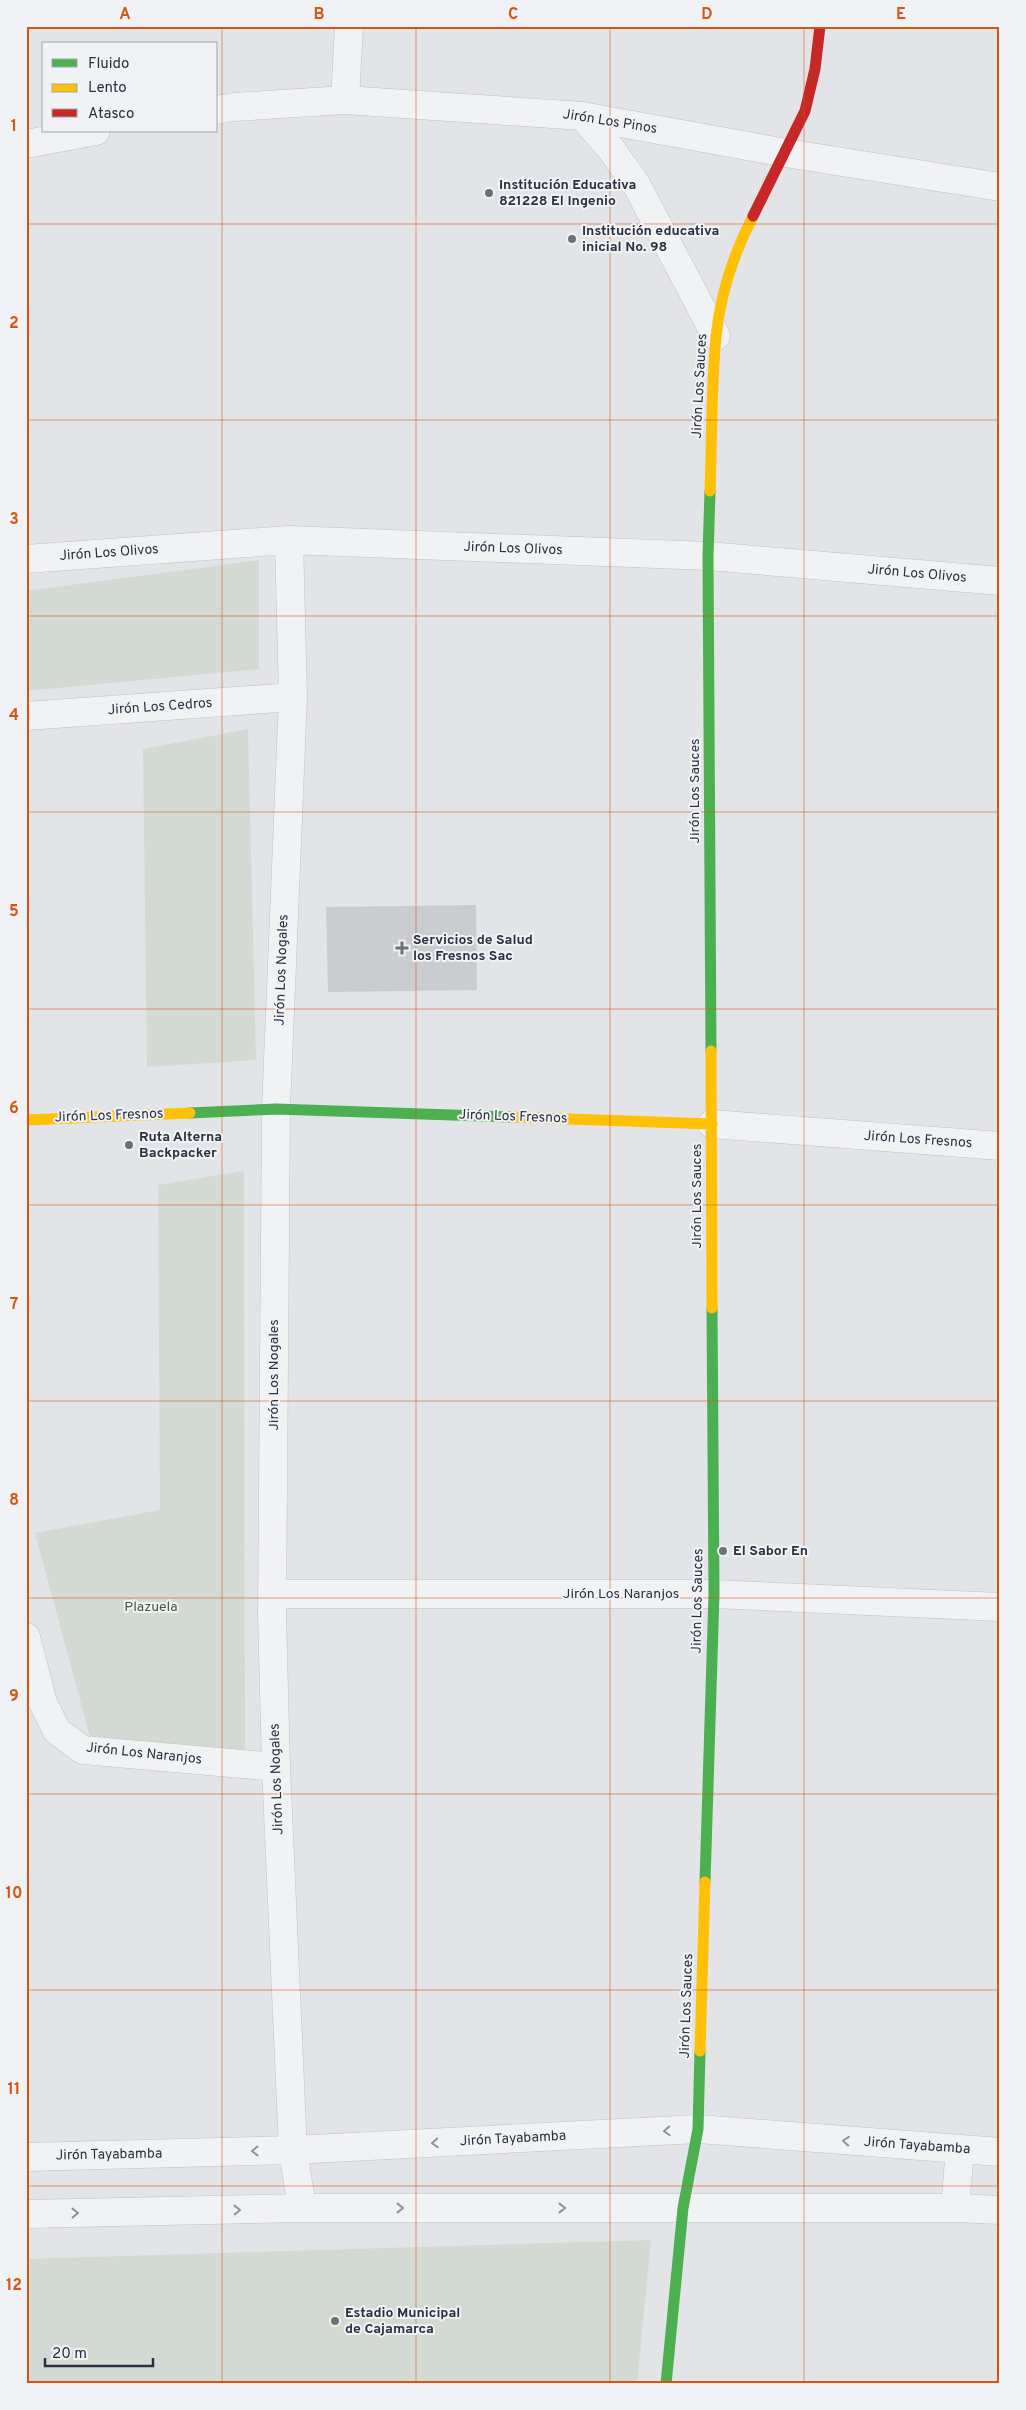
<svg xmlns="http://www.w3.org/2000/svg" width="1026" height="2410" font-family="Overpass,sans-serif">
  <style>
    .green { fill: #d3dad3 }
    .building { fill: #cbcccf }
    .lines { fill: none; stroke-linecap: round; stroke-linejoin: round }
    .street-casing { stroke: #c1c2c5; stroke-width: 29 }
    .street { stroke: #f1f2f4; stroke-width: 28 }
    .fast { stroke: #4caf50; stroke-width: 11 }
    .slow { stroke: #ffc107; stroke-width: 11 }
    .jam { stroke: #c62828; stroke-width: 11 }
    .oneway { stroke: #8e9299 }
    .grid { fill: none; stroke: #d55511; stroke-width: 1; stroke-opacity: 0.55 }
    .poi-dot { fill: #6b7079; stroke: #f1f2f6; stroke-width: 2 }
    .labels { text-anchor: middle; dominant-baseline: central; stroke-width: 4; stroke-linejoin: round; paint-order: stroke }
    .street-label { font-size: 14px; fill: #2b313e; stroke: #f1f2f6 }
    .poi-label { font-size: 14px; font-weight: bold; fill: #2b313e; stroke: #f1f2f6; text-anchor: start }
    .park-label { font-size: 14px; fill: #3e583a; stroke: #f1f2f6 }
    .neatline { fill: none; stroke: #d55511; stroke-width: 2 }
    .grid-label { font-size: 16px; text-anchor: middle; font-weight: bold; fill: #d55511 }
  </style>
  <rect width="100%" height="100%" fill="#e2e4e7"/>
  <path class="green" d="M259,560V669L26,691V591Z
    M248,729L256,1060L147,1067L143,749Z
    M244,1171L245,1759L90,1737L35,1533L160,1510L158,1185Z
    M651,2240L637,2384H26V2259Z"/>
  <path class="building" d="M476,905L477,990L328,992L326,907Z"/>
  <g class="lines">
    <g class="street-casing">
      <path id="street" d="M345,100L349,26
        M216,110L234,107L345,100L582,116L786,153L1000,187
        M582,116L611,149L636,184L716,336
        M26,144L96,131
        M289,540L293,697L276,1109L272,1615L276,1767L293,2150L302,2208
        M26,559L289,540L708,556L1000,581
        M26,716L293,697
        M712,1124L1000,1146
        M272,1594H714L1000,1607
        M26,1637L43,1703L57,1731L83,1750L276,1767
        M26,2157L293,2150L698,2129L1000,2152
        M955,2208L960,2149
        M26,2214L302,2208H955L1000,2210"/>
    </g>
    <use href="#street" class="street"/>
    <path class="fast" d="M710,491L708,556L711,1051
      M190,1113L276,1109L512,1117
      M705,1882L714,1594L712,1308
      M666,2384L683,2208L698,2129L700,2051"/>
    <path class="slow" d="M710,491C712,440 711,388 716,337C720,296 734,253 753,216
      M711,1051L712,1308
      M512,1117L712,1124
      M26,1120L190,1113
      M700,2051L705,1882"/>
    <path class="jam" d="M753,216L805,111L815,69L820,26"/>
  </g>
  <defs><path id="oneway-chevron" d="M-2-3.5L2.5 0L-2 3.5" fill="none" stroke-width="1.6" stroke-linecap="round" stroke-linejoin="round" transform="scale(1.25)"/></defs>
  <g class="oneway">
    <use href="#oneway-chevron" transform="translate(667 2131) rotate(177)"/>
    <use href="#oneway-chevron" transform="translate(846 2141) rotate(-176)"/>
    <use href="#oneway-chevron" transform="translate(435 2143) rotate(177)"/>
    <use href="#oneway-chevron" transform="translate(255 2151) rotate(179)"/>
    <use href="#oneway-chevron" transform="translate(400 2208)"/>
    <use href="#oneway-chevron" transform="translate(562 2208)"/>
    <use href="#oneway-chevron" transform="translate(237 2210) rotate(-1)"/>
    <use href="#oneway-chevron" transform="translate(75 2213) rotate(-1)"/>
  </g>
  <path class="grid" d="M222,26V2384M416,26V2384M610,26V2384M804,26V2384M26,224H1000M26,420H1000M26,616H1000M26,812H1000M26,1009H1000M26,1205H1000M26,1401H1000M26,1598H1000M26,1794H1000M26,1990H1000M26,2186H1000"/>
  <g class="poi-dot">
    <circle cx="489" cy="193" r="5"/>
    <circle cx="572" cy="239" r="5"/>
    <path d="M399.5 940.5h5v5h5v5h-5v5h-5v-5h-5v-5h5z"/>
    <circle cx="129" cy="1145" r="5"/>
    <circle cx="723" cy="1551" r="5"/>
    <circle cx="335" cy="2321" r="5"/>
  </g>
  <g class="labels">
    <g class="street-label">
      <text transform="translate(610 122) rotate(9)">Jirón Los Pinos</text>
      <text transform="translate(700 386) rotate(-87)">Jirón Los Sauces</text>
      <text transform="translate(513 549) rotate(2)">Jirón Los Olivos</text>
      <text transform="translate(109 553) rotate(-4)">Jirón Los Olivos</text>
      <text transform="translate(917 574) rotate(5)">Jirón Los Olivos</text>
      <text transform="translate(160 707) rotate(-4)">Jirón Los Cedros</text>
      <text transform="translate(695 791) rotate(-90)">Jirón Los Sauces</text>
      <text transform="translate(282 970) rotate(-88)">Jirón Los Nogales</text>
      <text transform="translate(109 1116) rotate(-2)">Jirón Los Fresnos</text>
      <text transform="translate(513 1117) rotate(2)">Jirón Los Fresnos</text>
      <text transform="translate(918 1140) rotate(4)">Jirón Los Fresnos</text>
      <text transform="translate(697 1196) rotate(-90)">Jirón Los Sauces</text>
      <text transform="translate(274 1375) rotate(-90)">Jirón Los Nogales</text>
      <text x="621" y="1594">Jirón Los Naranjos</text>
      <text transform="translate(698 1601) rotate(-89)">Jirón Los Sauces</text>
      <text transform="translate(144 1754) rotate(6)">Jirón Los Naranjos</text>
      <text transform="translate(277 1779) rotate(-92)">Jirón Los Nogales</text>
      <text transform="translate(687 2006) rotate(-88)">Jirón Los Sauces</text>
      <text transform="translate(513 2139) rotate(-3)">Jirón Tayabamba</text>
      <text transform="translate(917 2146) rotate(4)">Jirón Tayabamba</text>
      <text transform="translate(109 2155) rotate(-1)">Jirón Tayabamba</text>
    </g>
    <g class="poi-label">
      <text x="499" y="185">Institución Educativa<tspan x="499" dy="16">821228 El Ingenio</tspan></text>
      <text x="582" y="231">Institución educativa<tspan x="582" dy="16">inicial No. 98</tspan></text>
      <text x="413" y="940">Servicios de Salud<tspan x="413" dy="16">los Fresnos Sac</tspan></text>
      <text x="139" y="1137">Ruta Alterna<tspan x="139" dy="16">Backpacker</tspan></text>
      <text x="733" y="1551">El Sabor En</text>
      <text x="345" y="2313">Estadio Municipal<tspan x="345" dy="16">de Cajamarca</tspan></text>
    </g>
    <g class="park-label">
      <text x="151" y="1607">Plazuela</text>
    </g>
  </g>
  <rect width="1026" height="2410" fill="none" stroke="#f1f2f6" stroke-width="55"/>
  <rect x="42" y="42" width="175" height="90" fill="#f1f2f6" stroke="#a2a5ac"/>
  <rect x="52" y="59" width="25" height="8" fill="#4caf50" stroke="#a2a5ac"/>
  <text x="88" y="68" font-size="15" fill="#2b313e">Fluido</text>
  <rect x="52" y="84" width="25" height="8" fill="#ffc107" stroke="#a2a5ac"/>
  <text x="88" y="92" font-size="15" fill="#2b313e">Lento</text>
  <rect x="52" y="109" width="25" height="8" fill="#c62828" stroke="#a2a5ac"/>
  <text x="88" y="118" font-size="15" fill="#2b313e">Atasco</text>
  <path d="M45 2358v8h108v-8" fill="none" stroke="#2b313e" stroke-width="2.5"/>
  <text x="52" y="2358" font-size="15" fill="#2b313e" stroke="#f1f2f6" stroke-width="4" paint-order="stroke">20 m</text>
  <rect x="28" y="28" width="970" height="2354" class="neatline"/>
  <g class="grid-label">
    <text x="125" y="19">A</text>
    <text x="319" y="19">B</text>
    <text x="513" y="19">C</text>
    <text x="707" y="19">D</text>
    <text x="901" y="19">E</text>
    <text x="14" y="131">1</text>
    <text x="14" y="328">2</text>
    <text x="14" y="524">3</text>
    <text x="14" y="720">4</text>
    <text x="14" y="916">5</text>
    <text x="14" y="1113">6</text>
    <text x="14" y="1309">7</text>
    <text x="14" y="1505">8</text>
    <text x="14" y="1701">9</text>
    <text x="14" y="1898">10</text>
    <text x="14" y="2094">11</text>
    <text x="14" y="2290">12</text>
  </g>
</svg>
